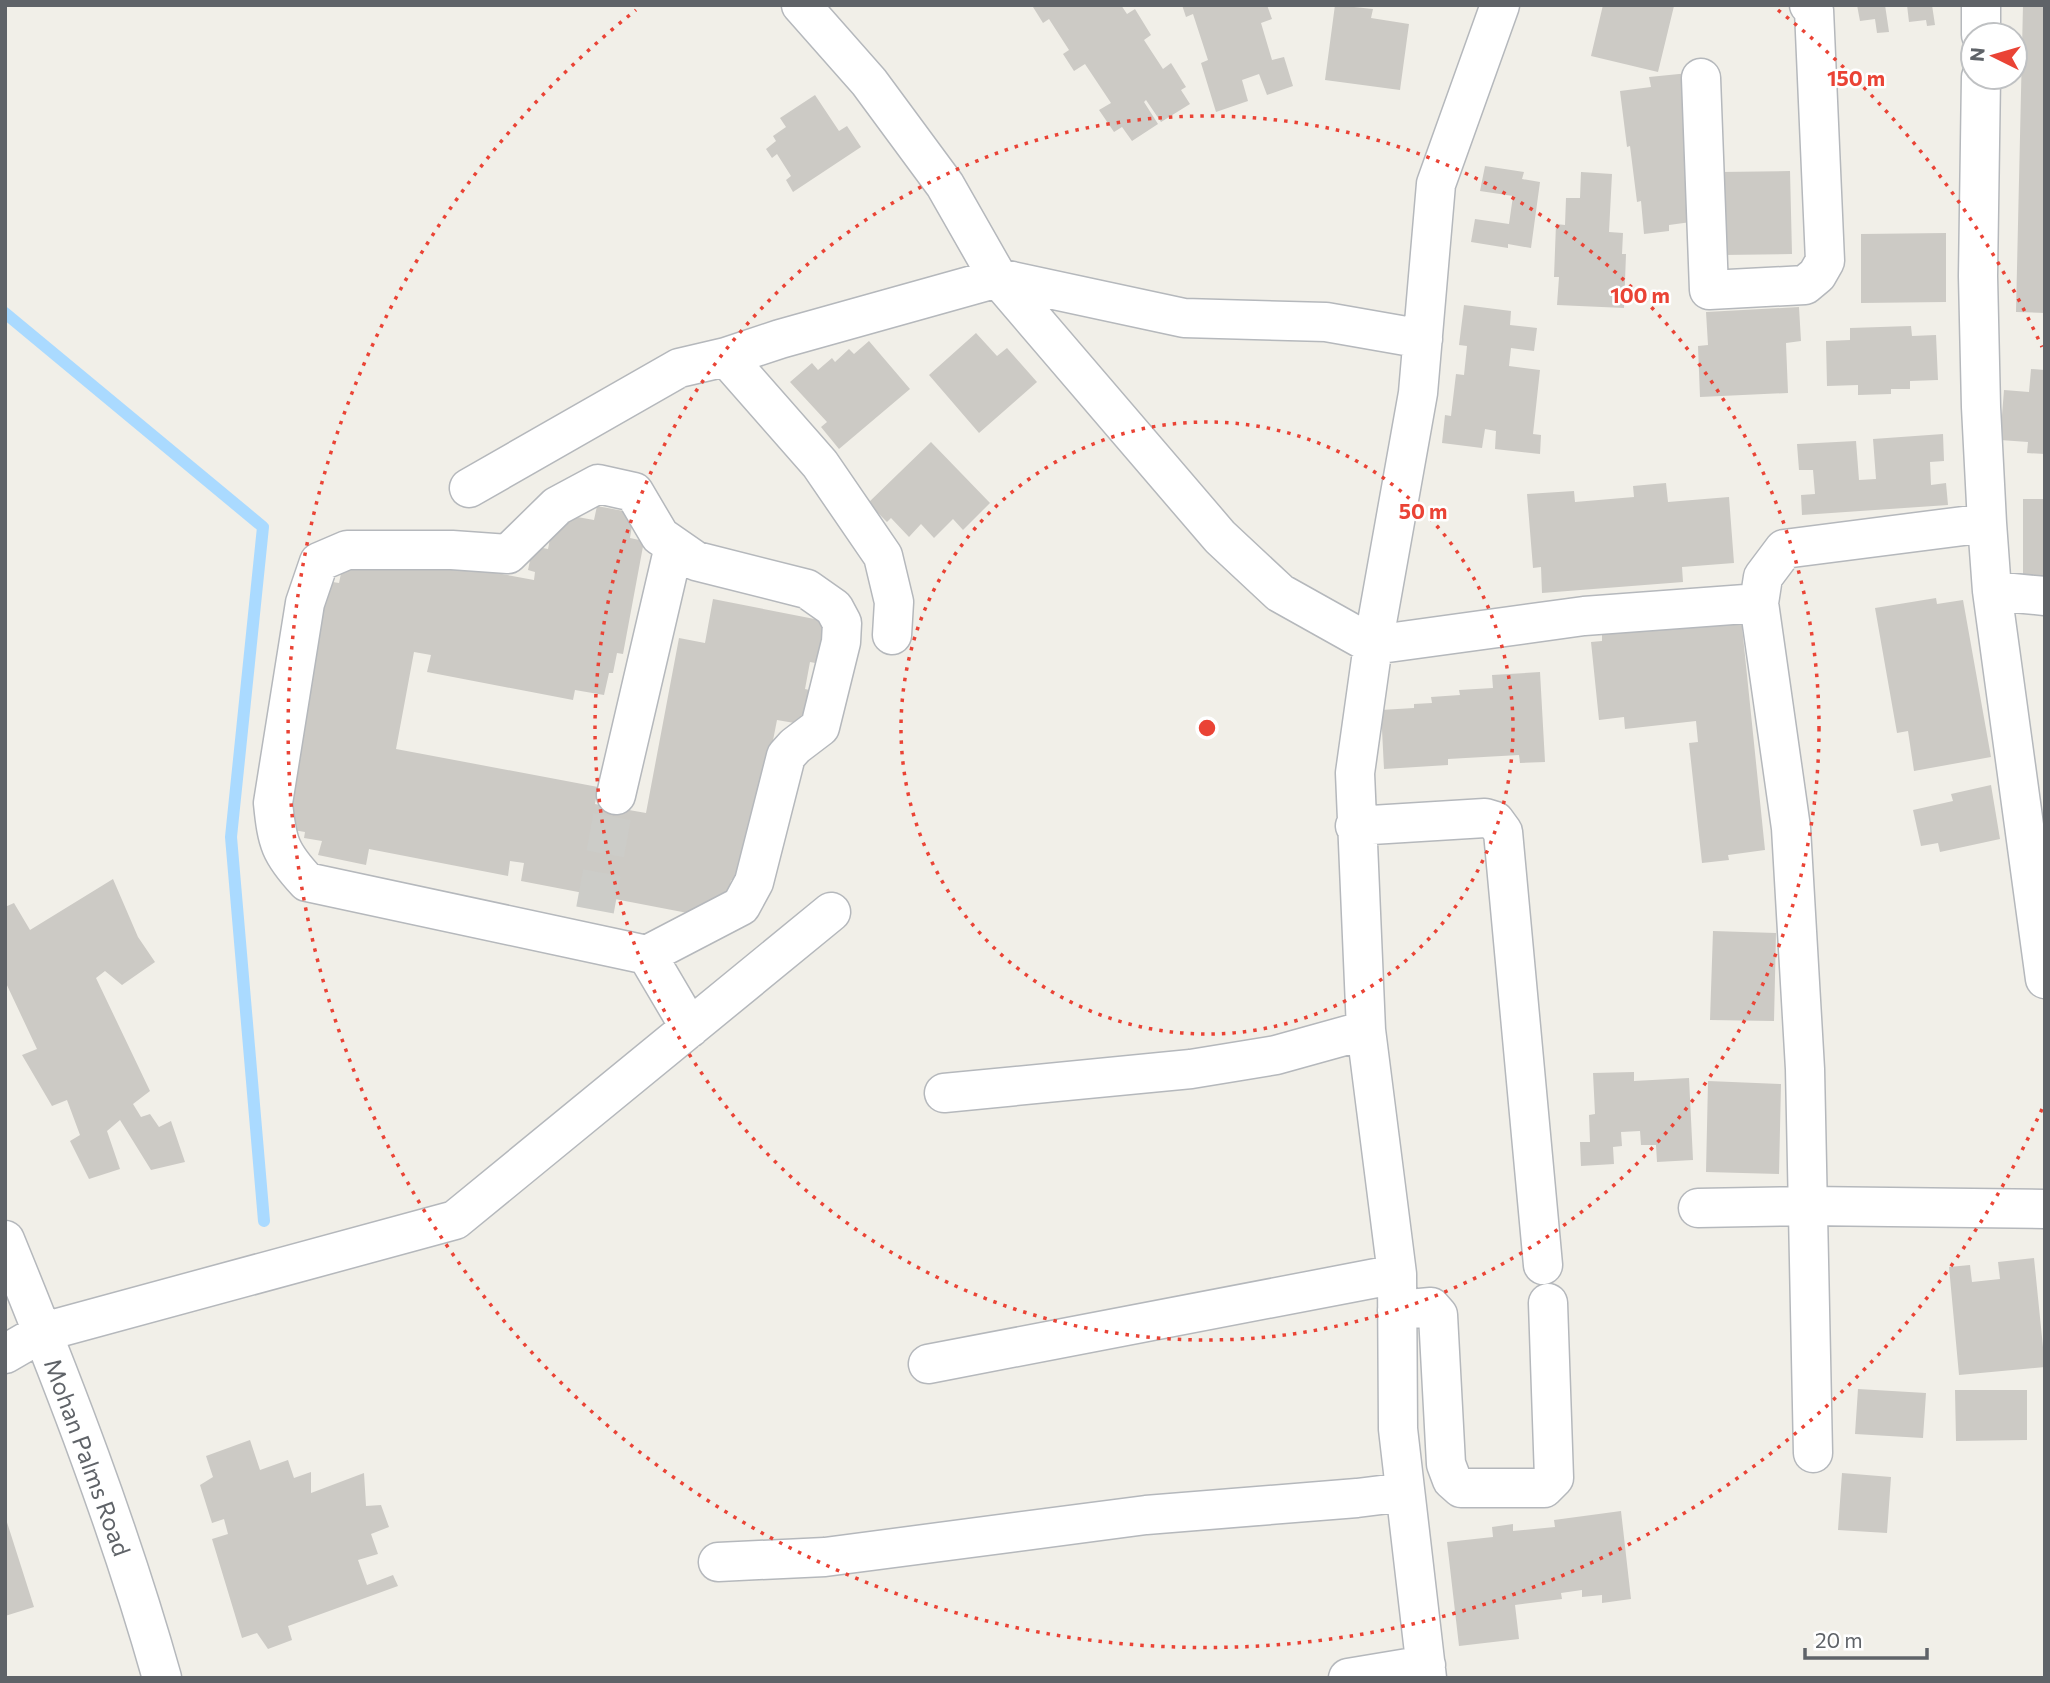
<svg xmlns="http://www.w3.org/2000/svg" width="2050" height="1683" font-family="Commissioner,sans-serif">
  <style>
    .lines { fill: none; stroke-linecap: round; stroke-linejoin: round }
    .stream { stroke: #aadaff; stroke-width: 12 }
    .building { fill: #cccac5 }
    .minor-tunnel { stroke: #ccccc8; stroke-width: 38; stroke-dasharray: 38 19; stroke-linecap: butt }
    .minor-casing { stroke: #b5b8bc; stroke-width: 41 }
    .minor { stroke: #fff; stroke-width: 38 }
    .ring { fill: none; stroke: #ea4335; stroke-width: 3.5; stroke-dasharray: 3.5 7 }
    .labels { text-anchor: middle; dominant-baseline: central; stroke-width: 5; stroke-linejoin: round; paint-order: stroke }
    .street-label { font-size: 24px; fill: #5f6368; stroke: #fff }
    .centre { fill: #ea4335; stroke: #fff; stroke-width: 3.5 }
    .ring-label { font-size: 21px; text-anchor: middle; font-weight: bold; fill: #ea4335; stroke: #fff; stroke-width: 5; stroke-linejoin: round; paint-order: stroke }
  </style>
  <rect width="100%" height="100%" fill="#f1efe8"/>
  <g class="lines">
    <path class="stream" d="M5,313L263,527L231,837L264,1221"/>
  </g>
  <path class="building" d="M1036,5H1121L1127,14L1135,9L1151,35L1144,40L1163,69L1171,63L1186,87L1181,90L1190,104L1161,122L1146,100L1144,102L1158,124L1132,141L1122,127L1114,132L1099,110L1111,103L1085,64L1074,71L1063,54L1069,50L1049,19L1043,23L1033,7Z
    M1182,5H1267L1272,19L1261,23L1272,60L1284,57L1293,86L1267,95L1259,74L1242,80L1248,101L1216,112L1201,63L1208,60L1193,14L1186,17Z
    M1335,5L1373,9L1371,18L1409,24L1400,90L1325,80Z
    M1603,5L1674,6L1658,72L1591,56Z
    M1857,5H1885L1889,32L1877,33L1875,19L1860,21Z
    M1907,5H1932L1935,25L1927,26L1926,20L1909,22Z
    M2023,5H2045V313L2016,312Z
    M1689,73L1691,222L1669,225V231L1644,234L1641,201L1637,202L1630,146L1627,147L1620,91L1651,87L1649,77Z
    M815,95L839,131L847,126L861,147L793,192L786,180L791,176L777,154L772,158L766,149L776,141L773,136L786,127L780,118Z
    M1485,166L1524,172L1522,179L1540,182L1531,248L1508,244V248L1471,242L1475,219L1509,224L1513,196L1480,191Z
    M1790,171L1792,254L1722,255L1720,172Z
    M1581,172L1612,174L1609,232L1623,233L1622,254H1626L1624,308L1557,305L1559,277H1554L1556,224L1565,225L1566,198H1580Z
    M1946,233V302L1861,303V234Z
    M1464,305L1511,311L1510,325L1537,328L1534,351L1511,348L1509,366L1540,370L1533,434L1541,435L1540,454L1495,449L1496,431L1485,429L1482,448L1442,443L1445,415L1451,416L1456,374L1464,375L1467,346L1459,345Z
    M1799,307L1801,341L1786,343L1788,393L1700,397L1698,346L1708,345L1706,312Z
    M1911,326L1912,336L1936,335L1938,380L1910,381V389H1891V394L1858,395V385L1827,386L1826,341L1850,340V328Z
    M976,333L997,356L1007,348L1037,382L979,433L929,375Z
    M869,341L910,389L839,449L821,427L827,422L790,382L812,363L818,370L832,358L835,362L849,349L854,354Z
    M2031,369L2045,370V454L2027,453L2028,442L2000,440L2004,390L2029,392Z
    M1943,434L1944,461L1930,462L1931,485L1946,483L1948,505L1802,515L1801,495L1815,494L1813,470H1799L1797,444L1856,441L1859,480L1876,479L1873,439Z
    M931,442L990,503L963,530L953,519L934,538L921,524L909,537L891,518L887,522L868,503Z
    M1666,483L1668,502L1729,497L1734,563L1682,567L1683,582L1542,593L1541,567L1533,568L1527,494L1574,491L1575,502L1634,497L1633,486Z
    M2023,499H2045V580L2023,581Z
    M597,506L634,513L630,538L644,541L623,654L617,653L613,673H609L604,695L575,690L573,700L427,672L431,655L414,652L396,749L598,787L595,804L646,813L679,638L705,643L713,599L835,623L826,665L810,662L805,689L818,692L812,726L777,720L749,863L740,882L731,880L725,911L698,915L521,881L524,863L510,861L508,876L369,849L366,865L318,855L322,841L304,838L305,832L282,828L320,629L311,628L320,580L339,583L345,554L379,551L534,580L535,572L528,570L533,546L548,549L555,513L594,520Z
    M1936,598L1937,604L1963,600L1991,757L1914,771L1908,731L1897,733L1875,608Z
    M1741,617L1765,850L1728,855L1729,860L1702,863L1689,743L1698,742L1696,721L1625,729L1624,717L1599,720L1591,642L1602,641V633Z
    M1540,672L1545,762L1520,763L1519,755L1448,759V765L1384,769L1381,710L1414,708V704L1432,703L1431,697L1460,695L1459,690L1493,688L1492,675Z
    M1991,785L2000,839L1940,852L1938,843L1921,846L1913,810L1953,801L1951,794Z
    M113,879L138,937L155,962L122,985L105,971L96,978L150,1091L133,1104L141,1117L150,1114L159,1127L171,1121L185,1162L151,1170L120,1120L107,1131L120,1169L89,1179L70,1141L80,1135L67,1100L52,1106L22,1055L37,1049L5,981V907L14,903L30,930Z
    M1713,931L1776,933L1774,1021L1710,1020Z
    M1634,1072V1081L1689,1078L1693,1160L1657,1162L1656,1145H1641L1640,1131L1621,1132L1622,1146L1613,1147L1614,1164L1581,1166L1580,1142H1590L1589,1115L1595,1114L1593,1073Z
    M1708,1081L1781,1084L1779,1174L1706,1172Z
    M2034,1258L2045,1367L1959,1375L1949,1267L1970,1265L1972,1282L2000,1279L1998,1262Z
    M1858,1389L1926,1393L1923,1438L1855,1434Z
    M1955,1390H2027V1440L1956,1441Z
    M250,1440L260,1470L288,1460L294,1478L311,1472V1493L364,1473L366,1506L381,1505L389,1527L371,1534L378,1554L358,1560L367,1585L393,1575L398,1586L288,1626L292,1640L268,1649L257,1633L242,1638L212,1539L228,1534L224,1519L212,1523L200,1485L213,1477L206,1456Z
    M1842,1473L1891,1477L1887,1533L1838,1530Z
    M1621,1511L1631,1599L1602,1603V1595L1582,1597V1590L1561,1593L1562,1599L1515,1605L1519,1639L1459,1646L1447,1542L1493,1537L1492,1527L1513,1524V1531L1555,1527L1554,1520Z
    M5,1516L34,1607L5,1616Z"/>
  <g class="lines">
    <path class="minor-tunnel" d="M595,910L616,795"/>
    <g class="minor-casing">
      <path id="minor" d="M801,5L869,82L945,185L998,278L1184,318L1326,322L1423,339
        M1981,35V5
        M1981,77L1978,276L1981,407L1987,523L1992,591L2045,979
        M1701,78L1709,290L1805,285L1817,275L1825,261L1814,10L1809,5
        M726,357L820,464L883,556L894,602L892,635
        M469,488L679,368L726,357L780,339L998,278L1220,537L1280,593L1373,645L1584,616L1759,603L1763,577L1784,549L1987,523
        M1992,591L2045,596
        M1759,603L1791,828L1805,1069L1813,1453
        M616,795L674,546
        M1355,826L1485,818L1495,821L1503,832L1543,1265
        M647,955L741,906L754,882L786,756L795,746L820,727L841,642L842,623L834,608L807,589L696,561L660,536L634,492L598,484L557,506L508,554L452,550H347L319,562L305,603L273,803C277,843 280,853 307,882L647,955L690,1028
        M944,1093L1191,1069L1276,1055L1366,1030
        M1698,1208L1808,1206L2045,1209
        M5,1240C64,1384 120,1529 162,1678
        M1397,1310L1431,1307L1438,1315L1446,1464L1452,1480L1461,1488H1544L1554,1478L1548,1303
        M5,1354L43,1332L455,1220L831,912
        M928,1364L1397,1274
        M718,1562L825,1557L1146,1515L1357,1498L1405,1492
        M1348,1678L1426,1665
        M1427,1678L1398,1429L1397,1274L1366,1030L1355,773L1373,645L1418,393L1436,184L1500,5"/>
    </g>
    <use href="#minor" class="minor"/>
  </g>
  <g class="ring">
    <circle cx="1207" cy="728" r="306"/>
    <circle cx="1207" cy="728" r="612"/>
    <path d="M2042 1109A918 918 0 1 1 636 10M1778 10A918 918 0 0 1 2042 347"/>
  </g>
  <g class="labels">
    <g class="street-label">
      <text transform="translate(88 1457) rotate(70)">Mohan Palms Road</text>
    </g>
  </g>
  <circle cx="1207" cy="728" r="10" class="centre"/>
  <g class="ring-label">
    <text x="1856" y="86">150 m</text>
    <text x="1640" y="303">100 m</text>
    <text x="1423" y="519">50 m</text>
  </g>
  <rect width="2050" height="1683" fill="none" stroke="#5f6368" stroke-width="14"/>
  <g transform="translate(1994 56) rotate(275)"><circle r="33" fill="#ffffff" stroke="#bfc1c3" stroke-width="2"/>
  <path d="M0-5L12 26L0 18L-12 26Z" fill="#ea4335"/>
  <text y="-10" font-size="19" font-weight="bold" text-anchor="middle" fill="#5f6368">N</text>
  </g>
  <path d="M1805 1648v10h122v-10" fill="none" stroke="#5f6368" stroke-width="3.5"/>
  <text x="1815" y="1648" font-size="21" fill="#5f6368" stroke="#ffffff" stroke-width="5" paint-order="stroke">20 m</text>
</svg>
